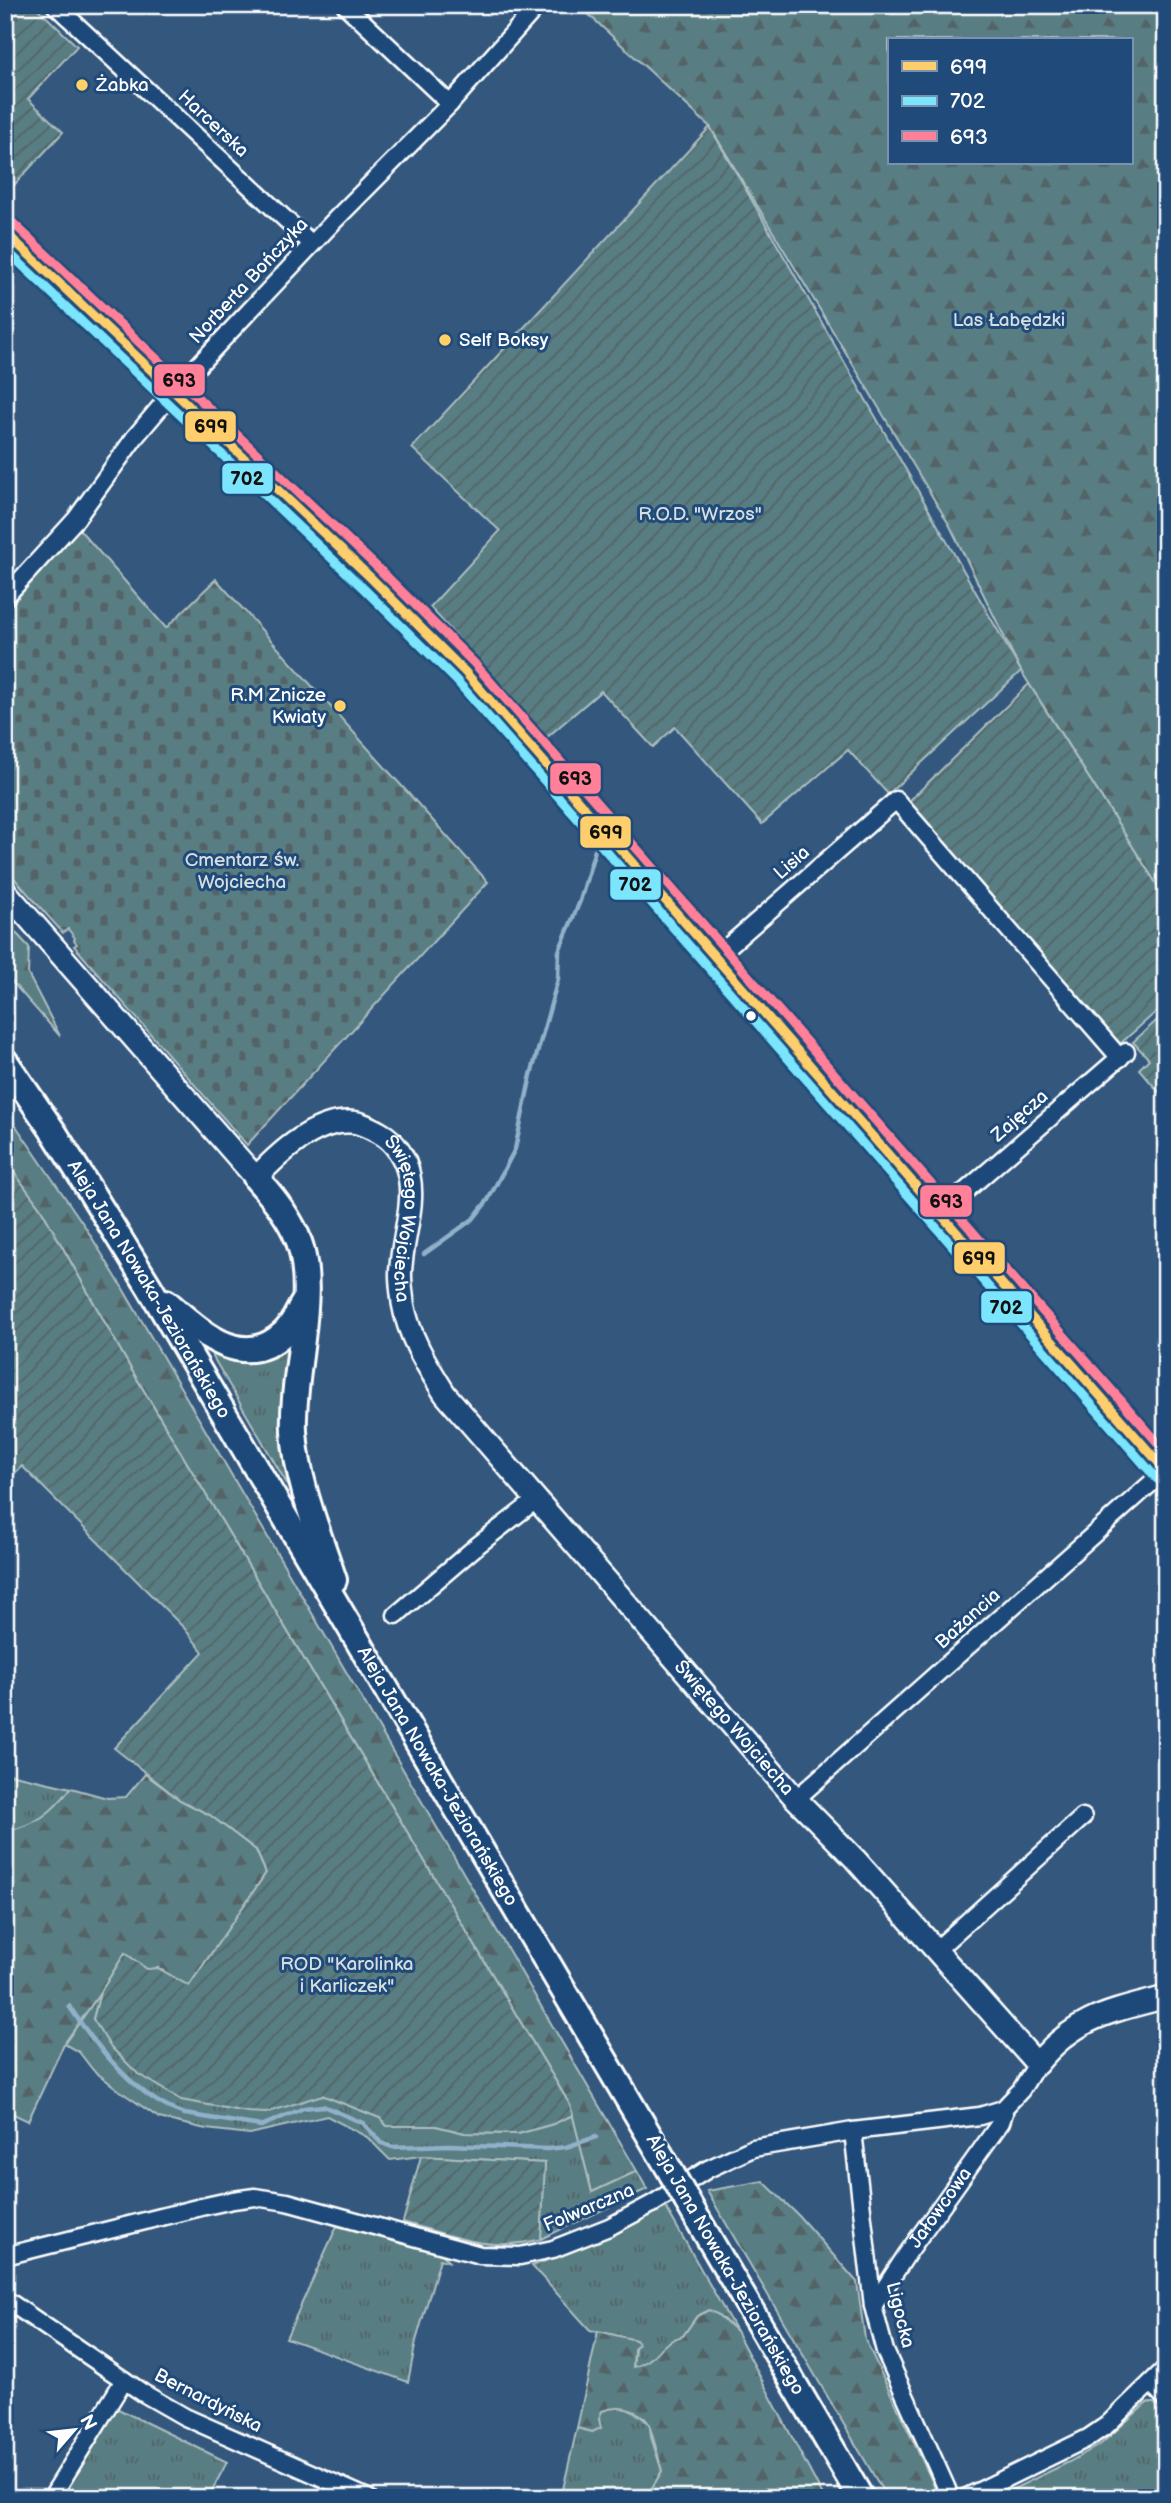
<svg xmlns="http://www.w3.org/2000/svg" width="1171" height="2503" font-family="'Balsamiq Sans',sans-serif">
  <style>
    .grass { fill: url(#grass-tufts); stroke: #acbec0; stroke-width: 2 }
    .forest { fill: url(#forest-firs); stroke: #acbec0; stroke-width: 2; fill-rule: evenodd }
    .cemetery { fill: url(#cemetery-stones); stroke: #acbec0; stroke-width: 2 }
    .garden { fill: url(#garden-furrows); stroke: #acbec0; stroke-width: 2 }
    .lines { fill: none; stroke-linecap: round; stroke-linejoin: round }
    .stream { stroke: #91b1ca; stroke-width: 4.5 }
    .street-casing { stroke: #fff; stroke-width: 21 }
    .secondary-casing { stroke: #fff; stroke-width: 26 }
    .primary-casing { stroke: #fff; stroke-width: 30 }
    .street { stroke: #1f4a7a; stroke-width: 16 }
    .secondary { stroke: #1f4a7a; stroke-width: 21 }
    .primary { stroke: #1f4a7a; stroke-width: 24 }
    .primary-bridge-casing { stroke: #fff; stroke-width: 30; stroke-linecap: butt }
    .primary-bridge { stroke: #1f4a7a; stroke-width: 24 }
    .bus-1-casing { stroke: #1f4a7a; stroke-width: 14 }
    .bus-2-casing { stroke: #1f4a7a; stroke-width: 14 }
    .bus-3-casing { stroke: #1f4a7a; stroke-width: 14 }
    .bus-1 { stroke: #fece6d; stroke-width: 9 }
    .bus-2 { stroke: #7ae5fd; stroke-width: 9 }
    .bus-3 { stroke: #ff8098; stroke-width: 9 }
    .poi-dot { fill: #ffd166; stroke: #1f4a7a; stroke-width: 2.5 }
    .bus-dot { fill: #fff; stroke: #1f4a7a; stroke-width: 2.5 }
    .labels { text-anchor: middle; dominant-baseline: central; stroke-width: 6; stroke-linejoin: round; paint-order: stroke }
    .poi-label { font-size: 19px; fill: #fff; stroke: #1f4a7a; text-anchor: start }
    .street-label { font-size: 19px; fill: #fff; stroke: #1f4a7a }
    .park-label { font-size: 19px; fill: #d6dee0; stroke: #1f4a7a }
    .line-badge { stroke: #1f4a7a; stroke-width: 2.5 }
    .pale-badge-label { font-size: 19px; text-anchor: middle; font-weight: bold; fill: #111 }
  </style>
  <defs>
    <pattern id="grass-tufts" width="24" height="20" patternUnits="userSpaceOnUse" patternTransform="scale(1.75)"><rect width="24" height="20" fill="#597d82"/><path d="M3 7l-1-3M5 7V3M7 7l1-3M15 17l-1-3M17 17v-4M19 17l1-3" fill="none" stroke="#526467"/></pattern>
    <pattern id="forest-firs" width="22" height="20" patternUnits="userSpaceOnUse" patternTransform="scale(1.75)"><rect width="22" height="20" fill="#597d82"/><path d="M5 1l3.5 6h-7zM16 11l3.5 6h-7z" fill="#526467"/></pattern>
    <pattern id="cemetery-stones" width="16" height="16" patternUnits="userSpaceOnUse" patternTransform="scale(1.75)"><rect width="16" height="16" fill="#597d82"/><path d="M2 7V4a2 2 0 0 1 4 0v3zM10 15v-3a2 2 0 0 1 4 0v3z" fill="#526467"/></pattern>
    <pattern id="garden-furrows" width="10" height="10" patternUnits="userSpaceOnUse" patternTransform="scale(1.75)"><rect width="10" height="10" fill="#597d82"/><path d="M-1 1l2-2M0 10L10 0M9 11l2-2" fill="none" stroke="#526467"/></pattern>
  </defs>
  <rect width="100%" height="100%" fill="#34577d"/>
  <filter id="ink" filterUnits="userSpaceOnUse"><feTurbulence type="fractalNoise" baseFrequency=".0143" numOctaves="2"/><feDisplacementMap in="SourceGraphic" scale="14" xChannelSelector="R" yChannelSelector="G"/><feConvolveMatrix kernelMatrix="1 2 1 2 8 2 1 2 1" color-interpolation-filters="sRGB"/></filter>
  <g filter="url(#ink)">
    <path class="grass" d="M293,1335L300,1506L210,1352Z
      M5,1773L71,1788C51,1814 37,1825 5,1832Z
      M100,1993L93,2019L298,2101L322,2095L380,2118L387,2126H436L465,2133L518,2134L553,2124L573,2115L592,2192L637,2171L647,2189L541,2239L545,2163L421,2156L390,2160L367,2137L327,2116L250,2134L206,2129L159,2118L120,2091L93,2070L79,2052L64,2044Z
      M664,2204L736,2331L717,2314L697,2316L683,2336L657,2352L647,2364L633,2368L636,2340L590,2330L532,2266L601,2239Z
      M337,2226L441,2253L450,2262L440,2259L416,2341L408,2382L286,2338Z
      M1147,2403H1154L1166,2415V2498H995L1069,2462L1101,2444Z
      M613,2406C626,2406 641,2415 650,2425L651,2437L662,2471L646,2498H561L577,2428L592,2432L602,2410Z
      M114,2407L227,2462L208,2498H59Z"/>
    <path class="forest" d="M585,5H1166V899L1021,671L950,526L710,127L586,12ZM889,40H1131V163H889Z
      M5,921L29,947L28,974L60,1036L5,974Z
      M5,1110L86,1228L122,1287L637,2171L592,2192L570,2105L131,1369L41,1209L5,1160Z
      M145,1774L180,1800L210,1815L256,1850L266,1873L189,1986L158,1968L147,1970L125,1953L100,1993L64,2044L28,2121L5,2110V1832C37,1824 51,1814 71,1788L107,1798L126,1797Z
      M763,2181L798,2215L857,2282L865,2339L940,2498H887L707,2191Z
      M709,2310L717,2314L736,2331L824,2498H646L662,2471C660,2463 650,2425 648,2422C637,2408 617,2405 602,2411L599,2419L601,2428L592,2432L577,2428L598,2331L636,2340L638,2344L634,2349L633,2367C658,2361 658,2342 683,2336L697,2316Z"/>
    <path class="cemetery" d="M79,529L166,628L216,579L488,882L247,1145L74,946L77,944L74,940L75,938L68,929L63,933L5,868V612Z"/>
    <path class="garden" d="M5,5H34L77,46L28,99L63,132L5,195Z
      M710,127L1021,671L888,794L848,750L762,824L675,727L653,747L601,691L546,738L430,607L500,531L412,448Z
      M1029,684L1166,899V1003L1111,1052L901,809Z
      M1166,1012V1100L1139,1069L1149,1059L1133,1042Z
      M5,1160L41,1209L131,1369L570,2105L573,2115L553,2124L518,2134L465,2133L436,2126H387L380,2118L322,2095L266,2113L247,2112L181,2100L138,2074L110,2046L93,2019L100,1993L125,1953L147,1969L158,1968L189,1986L266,1873L256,1850L210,1815L180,1800L114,1748L203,1652L184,1628L22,1466L5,1483Z
      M421,2156L545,2163L541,2239C490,2253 452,2236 403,2222Z"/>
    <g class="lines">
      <path class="stream" d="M424,1254L473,1219L488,1200L515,1149L531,1075L558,979L559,951L580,901L597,843
        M69,2006C95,2045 139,2101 185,2114L261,2126L304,2108L323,2106L363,2123L381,2143L392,2147L449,2145L547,2149L566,2147L596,2137"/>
      <g class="street-casing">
        <g id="street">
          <path d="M55,5L312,244"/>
          <path d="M345,5L450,104"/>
          <path d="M5,597L76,519L135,437L173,392L335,220L450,104L538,5"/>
          <path d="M716,957L896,800L1120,1058"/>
          <path d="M940,1213L1126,1052"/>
          <path d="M396,1615L478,1545L536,1500"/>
          <path d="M796,1799L1166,1470"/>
          <path d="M935,1951L1083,1817"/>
          <path d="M853,2131L873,2306L885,2351L951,2498"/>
          <path d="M5,2256L201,2207L233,2200L255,2197L287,2202L480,2255L520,2256L553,2249L609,2227L654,2203L708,2169L753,2148L853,2131L980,2116L1003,2109L1021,2090L1037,2064"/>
          <path d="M5,2299L143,2393L185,2417L368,2498"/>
          <path id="s1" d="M873,2306L907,2254L1001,2122L1004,2113L1003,2109"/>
          <path d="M1151,2383L1166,2399"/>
          <path d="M51,2498L124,2380"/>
          <path d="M965,2498L1088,2438L1107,2425L1166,2368"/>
        </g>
      </g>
      <g class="secondary-casing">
        <g id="secondary">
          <path d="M5,232L371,578L465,672L1166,1471"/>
          <path id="s2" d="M5,891L256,1178C278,1154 315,1120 350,1122C360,1122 371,1128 380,1133C395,1141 406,1159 409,1176C415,1205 403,1236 401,1266C399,1278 402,1291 403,1303C409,1338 427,1365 445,1394L796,1799L855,1859L1037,2064C1075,2017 1110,2012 1166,1997"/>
        </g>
      </g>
      <g class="primary-casing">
        <g id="primary">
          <path id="s3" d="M5,1061L55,1134L150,1288L672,2174"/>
          <path d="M256,1178C270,1194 284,1210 294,1230C322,1283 291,1371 294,1431C297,1482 318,1532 334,1580"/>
          <path d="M166,1302C199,1330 241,1373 284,1333C292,1326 297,1314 302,1305"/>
          <path d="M687,2201L861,2498"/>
        </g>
      </g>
      <use href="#street" class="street"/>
      <use href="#secondary" class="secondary"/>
      <use href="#primary" class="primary"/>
      <g class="primary-bridge-casing">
        <path id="primary-bridge" d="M672,2174L687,2201"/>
      </g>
      <use href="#primary-bridge" class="primary-bridge"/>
      <g class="bus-1-casing">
        <path id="bus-1" d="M5,232L371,578L465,672L1166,1471"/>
      </g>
      <g class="bus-2-casing">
        <path id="bus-2" d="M5,249L362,587L456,680L1157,1479"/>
      </g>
      <g class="bus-3-casing">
        <path id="bus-3" d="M13,223L379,569L474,663L1166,1452"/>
      </g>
      <use href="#bus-1" class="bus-1"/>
      <use href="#bus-2" class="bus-2"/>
      <use href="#bus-3" class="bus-3"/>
    </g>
  </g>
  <g class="poi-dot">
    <circle cx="82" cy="85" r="7"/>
    <circle cx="445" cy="340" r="7"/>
    <circle cx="340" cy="706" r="7"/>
  </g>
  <circle class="bus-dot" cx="751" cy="1016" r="6"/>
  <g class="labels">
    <g class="poi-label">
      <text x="96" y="85">Żabka</text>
      <text x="459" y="340">Self Boksy</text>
      <text x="326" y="695" text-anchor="end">R.M Znicze<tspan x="326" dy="22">Kwiaty</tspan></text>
    </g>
    <g class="street-label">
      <text transform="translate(213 124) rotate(43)">Harcerska</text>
      <text transform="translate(249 281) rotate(-47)">Norberta Bończyka</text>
      <text transform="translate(792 863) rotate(-41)">Lisia</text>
      <text transform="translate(1020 1116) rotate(-41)">Zajęcza</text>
      <text stroke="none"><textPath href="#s2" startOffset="621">Świętego Wojciecha</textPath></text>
      <text stroke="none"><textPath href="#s3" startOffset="270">Aleja Jana Nowaka-Jeziorańskiego</textPath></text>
      <text transform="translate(968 1619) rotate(-42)">Bażancia</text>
      <text stroke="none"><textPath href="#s2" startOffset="1250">Świętego Wojciecha</textPath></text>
      <text stroke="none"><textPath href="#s3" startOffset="836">Aleja Jana Nowaka-Jeziorańskiego</textPath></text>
      <text transform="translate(589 2208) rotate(-23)">Folwarczna</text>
      <text stroke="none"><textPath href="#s1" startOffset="119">Jałowcowa</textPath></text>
      <text transform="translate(725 2265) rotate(60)">Aleja Jana Nowaka-Jeziorańskiego</text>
      <text transform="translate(900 2315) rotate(76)">Ligocka</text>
      <text transform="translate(208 2401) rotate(27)">Bernardyńska</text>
    </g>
    <g class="park-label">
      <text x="1009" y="320">Las Łabędzki</text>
      <text x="700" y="514">R.O.D. "Wrzos"</text>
      <text x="242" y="860">Cmentarz św.<tspan x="242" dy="22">Wojciecha</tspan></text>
      <text x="347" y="1964">ROD "Karolinka<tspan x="347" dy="22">i Karliczek"</tspan></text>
    </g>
  </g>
  <g class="line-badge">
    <rect x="153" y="363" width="53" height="34" rx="7" fill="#ff8098"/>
    <rect x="184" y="410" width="53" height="33" rx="7" fill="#fece6d"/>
    <rect x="221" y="462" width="53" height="33" rx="7" fill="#7ae5fd"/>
    <rect x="549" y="762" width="53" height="33" rx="7" fill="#ff8098"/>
    <rect x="579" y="815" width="53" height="34" rx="7" fill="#fece6d"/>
    <rect x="609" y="868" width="53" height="33" rx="7" fill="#7ae5fd"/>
    <rect x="919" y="1184" width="54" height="34" rx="7" fill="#ff8098"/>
    <rect x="953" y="1241" width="53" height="34" rx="7" fill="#fece6d"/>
    <rect x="980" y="1290" width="53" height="34" rx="7" fill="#7ae5fd"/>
  </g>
  <g class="pale-badge-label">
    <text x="179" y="387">693</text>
    <text x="211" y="433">699</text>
    <text x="247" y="485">702</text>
    <text x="575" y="785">693</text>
    <text x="606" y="839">699</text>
    <text x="635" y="891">702</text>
    <text x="946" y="1208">693</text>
    <text x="979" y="1265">699</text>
    <text x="1006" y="1314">702</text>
  </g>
  <rect width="1171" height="2503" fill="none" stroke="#1f4a7a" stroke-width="28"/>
  <rect x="14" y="14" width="1143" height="2475" fill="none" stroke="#fff" stroke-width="2.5" filter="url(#ink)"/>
  <rect x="888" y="38" width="245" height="126" fill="#1f4a7a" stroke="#7992af" stroke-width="2"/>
  <rect x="902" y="61" width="35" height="10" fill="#fece6d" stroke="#7992af" stroke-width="2"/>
  <text x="950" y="74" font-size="21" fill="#ffffff">699</text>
  <rect x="902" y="96" width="35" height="10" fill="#7ae5fd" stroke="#7992af" stroke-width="2"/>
  <text x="950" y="108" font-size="21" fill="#ffffff">702</text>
  <rect x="902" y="131" width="35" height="10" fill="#ff8098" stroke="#7992af" stroke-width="2"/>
  <text x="950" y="144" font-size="21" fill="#ffffff">693</text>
  <g transform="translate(74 2430) rotate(62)" stroke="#1f4a7a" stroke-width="5" paint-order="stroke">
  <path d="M0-5L12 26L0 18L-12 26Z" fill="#ffffff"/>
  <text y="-10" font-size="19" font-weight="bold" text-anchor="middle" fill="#ffffff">N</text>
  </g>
</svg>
